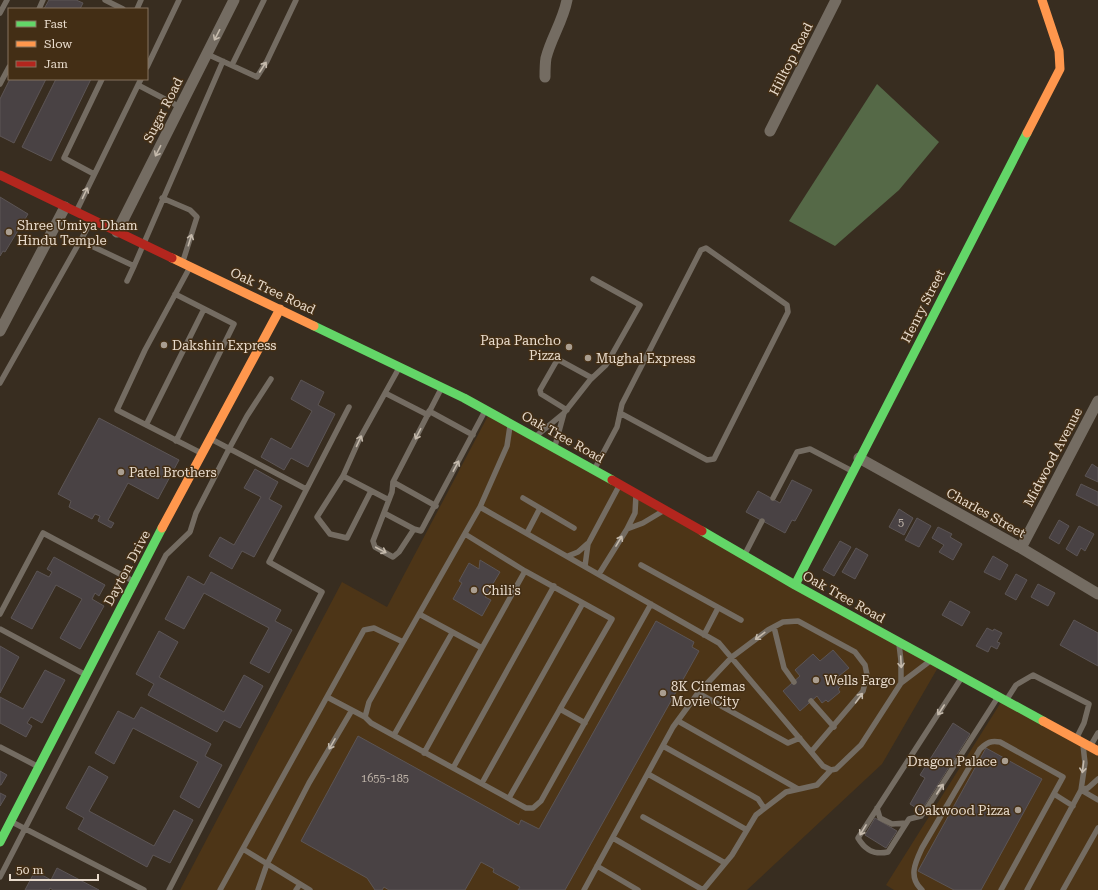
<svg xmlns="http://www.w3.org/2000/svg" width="1098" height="890" font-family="'Roboto Serif',serif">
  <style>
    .built { fill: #4d3517 }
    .forest { fill: #556947 }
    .building { fill: #494244; stroke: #5c5555 }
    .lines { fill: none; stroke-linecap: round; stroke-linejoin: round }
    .lane { stroke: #746c62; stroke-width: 5.5 }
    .street { stroke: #746c62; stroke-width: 11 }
    .fast { stroke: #63d668; stroke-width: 9 }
    .slow { stroke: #ff974d; stroke-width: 9 }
    .jam { stroke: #b3261e; stroke-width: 9 }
    .oneway { stroke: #c5baac }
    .poi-dot { fill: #aa9e90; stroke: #432e15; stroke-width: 1.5 }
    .labels { text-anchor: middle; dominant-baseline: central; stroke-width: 3; stroke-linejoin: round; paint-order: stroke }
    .number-label { font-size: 11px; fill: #c0b5aa }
    .street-label { font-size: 13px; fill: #e8dbcc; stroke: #432e15 }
    .poi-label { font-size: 13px; fill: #e8dbcc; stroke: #432e15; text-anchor: start }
  </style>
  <rect width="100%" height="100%" fill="#382d20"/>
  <path class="built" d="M490,412L940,664L882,764L747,890H180L342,582L387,607Z
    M1003,699L1098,751V890H894L886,885Z"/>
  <path class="forest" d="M877,84L939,142L899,190L835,246L789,221Z"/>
  <path class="building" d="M49,0H76L83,3L80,9H44Z
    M10,79H46L14,143L0,136V99Z
    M56,79H91L51,161L22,147Z
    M0,197L28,214L5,252L3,251L0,256Z
    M301,380L324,392L318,405L335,414L308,467L291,458L284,470L261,457L271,438L291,449L312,411L291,399Z
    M99,418L179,460L158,499L128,483L108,520L114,523L111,528L98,521L100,516L95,514L92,519L69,507L71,501L58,494Z
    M1092,464L1098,468V482L1085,476Z
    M255,469L278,482L269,499L282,506L254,557L242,551L232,569L209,556L220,537L234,545L261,497L244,488Z
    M792,480L812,490L795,521L792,520L785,533L746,512L758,491L780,503Z
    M1081,484L1098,492V506L1076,495Z
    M899,509L913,518L904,535L889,527Z
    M917,518L931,526L919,547L905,540Z
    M1059,520L1069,526L1059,544L1049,538Z
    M1079,526L1094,534L1085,551L1081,548L1077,556L1066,549Z
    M938,527L952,534L950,537L962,544L953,560L939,552L944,545L932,538Z
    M840,541L851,547L834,576L823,570Z
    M856,548L868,555L855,579L842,572Z
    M993,556L1008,565L1000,580L984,572Z
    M54,557L105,585L99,596L95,593L92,599L104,606L80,649L60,638L82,599L56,585L32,629L11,618L37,571L49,577L52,572L47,569Z
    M480,560L500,572L485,597L491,600L482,616L453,599L462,583L459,581L469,563L479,569Z
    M211,572L281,610L275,621L292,630L269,673L250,663L269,628L204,593L184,629L165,619L188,576L204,585Z
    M1016,574L1027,580L1016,600L1005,594Z
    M1038,584L1055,593L1048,606L1031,597Z
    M950,601L970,612L962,626L942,615Z
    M1074,620L1098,633V666L1060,645Z
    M656,621L694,642L692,647L699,651L565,890H518L520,887L493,872L494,869L481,862L465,890H389L384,887L382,890H375L367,878L301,841L358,736L519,825L521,820L539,829Z
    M987,628L993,631L994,629L1002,633L997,642L1000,643L997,649L991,646L988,652L976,646Z
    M159,631L178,642L159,677L224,712L244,675L263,686L240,728L224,720L217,732L148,695L154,684L136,674Z
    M0,646L19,657L0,693Z
    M833,650L849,668L835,679L841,686L838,689L840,692L828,702L826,700L822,703L817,696L800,711L783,691L800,676L795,670L813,654L820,661Z
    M45,670L65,680L42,723L31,717L27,723L32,726L26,737L0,723V697L23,709Z
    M141,707L211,744L205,756L222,765L199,808L180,797L198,762L133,728L114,764L95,753L118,711L134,719Z
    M953,723L970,734L921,811L910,804L925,778L920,775Z
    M986,748L1042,779L981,890H954L918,871Z
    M89,766L108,777L89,811L154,846L174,810L193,820L170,863L153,855L147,867L78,829L84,818L66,808Z
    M0,771L7,775L1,785H0Z
    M0,793L6,796L0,806Z
    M875,818L897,831L886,848L865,835Z
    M57,868L99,890H53L50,888L49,890H25L35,871L51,880Z"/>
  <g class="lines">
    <path class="lane" d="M105,0L123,9
      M39,9L43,0
      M137,9L141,0
      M0,13L7,0
      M207,54L257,77L267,61L296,0
      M232,65L264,0
      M147,67L179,0
      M0,84L9,67
      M138,85L180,107
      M94,174L64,158L102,79
      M162,198L190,210L197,217L183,261
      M77,210L141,79
      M81,241L134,266L223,61
      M190,267L145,350L117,410L201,453
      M127,281L134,266
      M175,294L234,324L176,441
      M0,383L92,220
      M441,389L393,482L392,492L373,541L375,547L393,557L399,552L414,529L421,531L485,411
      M385,393L428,415
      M567,410L541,394L540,390L556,362L559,360L592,378
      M429,411L473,435
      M564,413L590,380L606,365L640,305L593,279
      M146,425L204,309
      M510,426L507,446L480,507L369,702L365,717L371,723L526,808H533L541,801L651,604
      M536,436L564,413L555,446
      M211,439L306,489
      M594,470L617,427L622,404L701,250L706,248L787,305L788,312L714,459L707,460L620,413
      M343,476L389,500
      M393,482L436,506
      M371,491L347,538L330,534L317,517L343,476L360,438L399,368
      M523,498L574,528
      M773,498L797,452L810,449L852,471
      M480,507L719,643L823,766L831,770L836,769L861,745L901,683L930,661
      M384,513L414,529
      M627,529L635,513L636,495
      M527,533L540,508
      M745,554L762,521
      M568,556L578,552L587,544
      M641,565L741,620
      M585,566L588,544L619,486
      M525,571L612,619L560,709L585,723
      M599,574L627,529L643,523L663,511
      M0,614L43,533L133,581
      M419,614L482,648L525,571L465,534
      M774,627L784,668L794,682
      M0,629L84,674
      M704,635L718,608
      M899,644L901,661V683
      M962,677L858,838C865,850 874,855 888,852L909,819L921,816L927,808L998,697
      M698,693L788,743L800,738
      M327,697L365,717
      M1007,699L1016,685L1033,675L1089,704L1084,723L1077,737
      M811,701L834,727
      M678,721L798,789
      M394,735L452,633
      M1091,745L1098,733
      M663,746L758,799L764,808
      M0,747L37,766
      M424,753L482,648
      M453,768L554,586
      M648,774L747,830
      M482,783L583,603
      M1081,790L1088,788L1098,779
      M1081,790L1098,800
      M1054,794L1073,806
      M509,798L560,709
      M877,808L880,818L892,824L906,823
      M643,817L725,863
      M12,822L144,890
      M613,838L703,890
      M243,849L310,890
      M597,866L638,890
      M0,877L166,555L190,532L196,513L229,449L247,416L271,379
      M169,890L322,592L269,562L349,407
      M220,890L364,630L374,628L403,642
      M258,890L267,864L309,783L352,710
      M296,890L300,884
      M584,890L673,727L698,693L732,657L768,630L783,622L798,621L855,652L865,665L867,675L863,691L811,752
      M703,890L732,855L756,815L786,792L817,785L831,770
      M922,890C908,877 915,863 922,848L980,749C987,743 990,740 1000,742L1063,777L1001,890
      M1027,890L1081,790L1085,763L1083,745
      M1063,890L1098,828"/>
    <path class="street" d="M545,77C545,71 545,64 546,58C551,38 563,21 567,0
      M770,131L836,0
      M117,232L234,0
      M0,331L65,207
      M859,458L1021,548L1098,594
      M1021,548L1098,401"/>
    <path class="fast" d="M314,326L464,398L612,480
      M702,531L795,585L1043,721
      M795,585L1027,133
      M0,842L162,528"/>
    <path class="slow" d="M1027,133L1060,69L1059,51L1042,0
      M172,258L314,326
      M162,528L280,309
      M1043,721L1098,751"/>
    <path class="jam" d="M0,175L172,258
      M612,480L702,531"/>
  </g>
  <defs><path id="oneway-shaft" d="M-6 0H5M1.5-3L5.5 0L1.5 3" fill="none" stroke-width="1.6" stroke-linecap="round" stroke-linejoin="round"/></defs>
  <g class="oneway">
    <use href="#oneway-shaft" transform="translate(217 35) rotate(117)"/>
    <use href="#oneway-shaft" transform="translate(263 67) rotate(-57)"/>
    <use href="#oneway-shaft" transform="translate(158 151) rotate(117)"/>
    <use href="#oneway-shaft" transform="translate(85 193) rotate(-65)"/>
    <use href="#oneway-shaft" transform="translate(190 240) rotate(-73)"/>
    <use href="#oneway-shaft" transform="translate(418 434) rotate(117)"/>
    <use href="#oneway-shaft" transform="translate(359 441) rotate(-65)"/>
    <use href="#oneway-shaft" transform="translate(456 466) rotate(-62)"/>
    <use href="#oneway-shaft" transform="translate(619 541) rotate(-59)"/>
    <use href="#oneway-shaft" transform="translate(381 550) rotate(28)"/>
    <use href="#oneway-shaft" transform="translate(760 636) rotate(143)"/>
    <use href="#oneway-shaft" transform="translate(901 662) rotate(87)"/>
    <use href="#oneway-shaft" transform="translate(859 698) rotate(-54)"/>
    <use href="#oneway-shaft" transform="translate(941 710) rotate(123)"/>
    <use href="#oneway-shaft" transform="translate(332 744) rotate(120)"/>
    <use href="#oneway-shaft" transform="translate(1083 767) rotate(97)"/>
    <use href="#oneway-shaft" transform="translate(940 789) rotate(-57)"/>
    <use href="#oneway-shaft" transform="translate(863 830) rotate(121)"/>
  </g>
  <g class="poi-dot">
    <circle cx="9" cy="232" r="4"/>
    <circle cx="164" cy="345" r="4"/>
    <circle cx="569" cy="347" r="4"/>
    <circle cx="588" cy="358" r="4"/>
    <circle cx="121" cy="472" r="4"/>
    <circle cx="474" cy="590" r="4"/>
    <circle cx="816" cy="680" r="4"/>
    <circle cx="663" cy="693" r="4"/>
    <circle cx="1005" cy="761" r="4"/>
    <circle cx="1018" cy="810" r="4"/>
  </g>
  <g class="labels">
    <g class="number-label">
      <text x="901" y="522">5</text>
      <text x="385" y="778">1655-185</text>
    </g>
    <g class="street-label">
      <text transform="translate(791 59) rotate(-63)">Hilltop Road</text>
      <text transform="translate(163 110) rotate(-63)">Sugar Road</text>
      <text transform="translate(273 291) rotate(25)">Oak Tree Road</text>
      <text transform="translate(923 306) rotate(-63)">Henry Street</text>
      <text transform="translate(563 437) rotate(29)">Oak Tree Road</text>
      <text transform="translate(1053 457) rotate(-62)">Midwood Avenue</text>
      <text transform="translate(986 513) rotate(29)">Charles Street</text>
      <text transform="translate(127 568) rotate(-62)">Dayton Drive</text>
      <text transform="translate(844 597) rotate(29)">Oak Tree Road</text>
    </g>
    <g class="poi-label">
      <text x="17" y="225">Shree Umiya Dham<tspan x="17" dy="15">Hindu Temple</tspan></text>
      <text x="561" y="340" text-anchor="end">Papa Pancho<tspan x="561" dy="15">Pizza</tspan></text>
      <text x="172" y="345">Dakshin Express</text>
      <text x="596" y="358">Mughal Express</text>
      <text x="129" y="472">Patel Brothers</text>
      <text x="482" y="590">Chili's</text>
      <text x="824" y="680">Wells Fargo</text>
      <text x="671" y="686">8K Cinemas<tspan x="671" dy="15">Movie City</tspan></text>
      <text x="997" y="761" text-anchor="end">Dragon Palace</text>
      <text x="1010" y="810" text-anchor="end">Oakwood Pizza</text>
    </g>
  </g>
  <rect x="8" y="8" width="140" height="72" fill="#432e15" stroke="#85735e"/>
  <rect x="16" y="21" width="20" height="6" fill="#63d668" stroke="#85735e"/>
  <text x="44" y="28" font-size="12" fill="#e8dbcc">Fast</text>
  <rect x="16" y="41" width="20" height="6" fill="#ff974d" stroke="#85735e"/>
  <text x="44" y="48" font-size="12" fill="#e8dbcc">Slow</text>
  <rect x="16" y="61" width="20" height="6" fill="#b3261e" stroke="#85735e"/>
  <text x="44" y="68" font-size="12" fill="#e8dbcc">Jam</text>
  <path d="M10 874v6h88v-6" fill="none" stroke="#e8dbcc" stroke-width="2"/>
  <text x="16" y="874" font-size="12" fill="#e8dbcc" stroke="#432e15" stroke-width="3" paint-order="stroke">50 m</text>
</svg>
